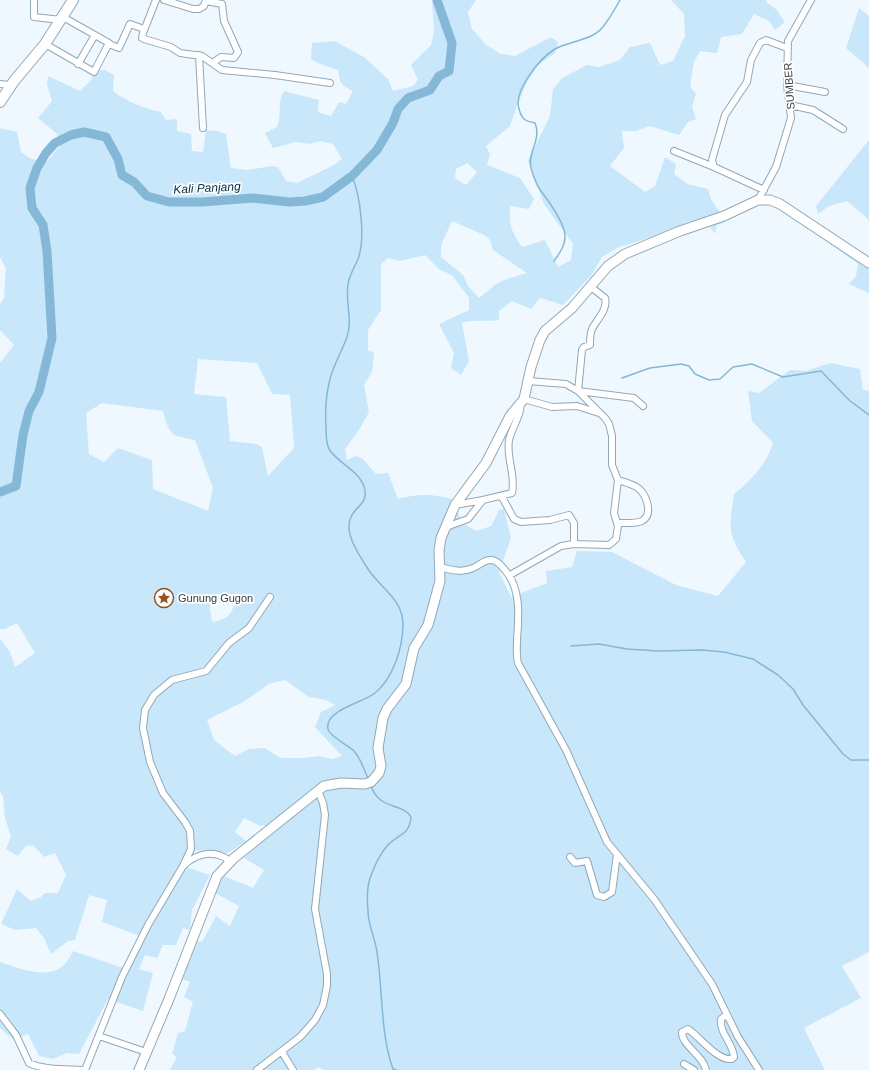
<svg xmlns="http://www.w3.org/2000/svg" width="869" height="1070" font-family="Arial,sans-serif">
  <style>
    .green { fill: #c8e7fb; fill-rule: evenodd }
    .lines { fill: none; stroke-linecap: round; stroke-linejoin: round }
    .stream { stroke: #85b7d6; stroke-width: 1.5 }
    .river { stroke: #85b7d6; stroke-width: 9 }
    .street-casing { stroke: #92a8b6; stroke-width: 8 }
    .secondary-casing { stroke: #92a8b6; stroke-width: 11 }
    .primary-casing { stroke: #92a8b6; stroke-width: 12 }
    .street { stroke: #fff; stroke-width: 6 }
    .secondary { stroke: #fff; stroke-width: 9 }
    .primary { stroke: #fff; stroke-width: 10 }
    .labels { text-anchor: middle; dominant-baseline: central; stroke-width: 3.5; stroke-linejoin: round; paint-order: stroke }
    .street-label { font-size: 11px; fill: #323b41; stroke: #fff }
    .poi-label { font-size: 11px; fill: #323b41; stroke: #fff; text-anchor: start }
    .water-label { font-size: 12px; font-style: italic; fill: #043045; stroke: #fff }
  </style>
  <rect width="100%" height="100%" fill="#eff8fe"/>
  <path class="green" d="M432,0H476L468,12L472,29L486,45L501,54L515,56L551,37L558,42L555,53L538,65L527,82L516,108L510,126L486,146L490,154L487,165L520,178L534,199L529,209L510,206C509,225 511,231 522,247L545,240L558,267L571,260L573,244L544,204L528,161L550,116L553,89L562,78L587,65L599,67L620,60L630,47L650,43L660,65L673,61L685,36L684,14L671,0H767L766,2L777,10L785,22L775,30L769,21L754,14L742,34L721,37L717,53L700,51L694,62L690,86L696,94L692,107L696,119L688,122L679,135L650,126L636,131H622L624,148L610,166L645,192L655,186L665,157L676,164L674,174L687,184L708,189L711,199L726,222L717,225L715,234L704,219L687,222L667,232L617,248L602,257L591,276L563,305L540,298L531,309L512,301L499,311V320C486,322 473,319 462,323L469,361L461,375L451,368L454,353L439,324L469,310V298L452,275L440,270L425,255L400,261L388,258L381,264V310L368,330V351L374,352L372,372L364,385L369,412L359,430L345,449L347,460L356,456L363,459L376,474L388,473L398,499C421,493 433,494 455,500C457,516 462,525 477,531L491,526L499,510L504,509L511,538L499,572L511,597L547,583L546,571L572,567L577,551L612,552L676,585L718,596L746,562C727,533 729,528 734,494C751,480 767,464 773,443L752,421L748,391L759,393L790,370L806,371L830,363L860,369L863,390L869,391V952L842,966L861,998L804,1028L825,1070H323L319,1067L314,1070H170L177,1057L172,1054L178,1033L185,1031L193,1002L184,997L190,982L181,979L195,940L202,942L216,916L230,926L239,906L213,892L224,876L253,888L264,870L244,858L272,833L265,825L260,826L244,818L235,832L246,841L228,853L192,850L186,867L210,875L192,910L190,930L183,928L176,945H163L157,958L145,955L139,969L153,973L143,1011L108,999L79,1054L67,1053L52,1059L39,1056L28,1034L14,1040L0,1028V962C18,968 49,981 65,964C68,961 71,955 73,951L120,967H127L140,936L102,922L107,900L89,895L75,940L68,941L51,954L44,938L36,928L15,930L1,924L17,889L31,901L41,897L45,893H58L66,875L55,853L44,857L33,845L26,846L18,856L6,849L11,837L5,818L3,797L0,791V639L10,652L15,667L35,653L17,623L5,629H0V363L14,345L0,330V304L4,298L6,268L0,257V128L17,132L21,152L31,159L47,161L62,143L57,134L38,118L52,101L47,84L48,76L80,91L91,80L95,70H105L114,75L113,91C128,102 143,108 161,112L166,120L177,119V131L191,134L192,151L203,152L206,130L217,131L226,134L231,168L247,170L272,166L278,167L286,181L297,183L334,165L342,159L333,144L321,141L310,144L296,142L273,148L265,133L277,127C282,115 277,101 284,91L319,100L318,112L331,116L339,102L346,104L353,91C341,85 340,84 338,70L320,64L311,59L312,43L334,41L364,57L388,79L393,91L413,86L418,80L411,65L431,45L434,32ZM467,163L477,172L466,185L455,178L456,169ZM452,221L486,236L490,240L493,250L527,273L504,280L495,285L479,298L468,286L463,275L441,257V245ZM198,359L257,363L272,394L290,395L294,448L268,476L262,447L256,444L230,441L226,397L194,394ZM102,403L163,411C170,436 170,435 195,440L213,488L208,511L153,489L152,460L118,448L104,462L89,454L86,413ZM219,594H238C233,610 231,620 212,622L210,609L212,596ZM285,680L309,697L326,700L335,705L321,712L315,727L342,756L333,759L319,756L304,758H281L264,748L249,749L235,756L214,740L207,720L243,702L269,684Z
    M859,8L869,16V68L846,48Z
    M869,140V224L868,219L847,201L829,206L818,214L816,206Z
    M831,234L869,256V293L849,284L856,276L858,264L828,242Z"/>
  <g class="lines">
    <path class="stream" d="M352,176C360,195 366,238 358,259C354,268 350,274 348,284C345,303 353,319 347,337C342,351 334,364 330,379C326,394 325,412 326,428C326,434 326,443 329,449C338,464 363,472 365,491C367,504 355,507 351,517C343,533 360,556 368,569C381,589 404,599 403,627C402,650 393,678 375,693C363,703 324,710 328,729C329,736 348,745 354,751C361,759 364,769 368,779
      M554,261C559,254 565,246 565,237C566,225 548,200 541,191C537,186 533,175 531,168C527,152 542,140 535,123C524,121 522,119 519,109C513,91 540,58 555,49C568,41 591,41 602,28C608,21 615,9 620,0
      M622,378L650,368L681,364L689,366L695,374L709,380L720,379L733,367L752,364L783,377L821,371L849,400L869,415
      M571,646L599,644L627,649L658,651L702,650L724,652L753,659L778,675L793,689L803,705L843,754L851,760H869
      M371,786C380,811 402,802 411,817C409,837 398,833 387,846C380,854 374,867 370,878C367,887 367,900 368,911C368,925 375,938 377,952C383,990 380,1033 393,1069L396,1070"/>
    <path class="river" d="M0,492L16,486L23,435L29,411L39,392L52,338L47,251L43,225L32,208L30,188L37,168L46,153L55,143L71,135L84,132L106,137L118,159L122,175L134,182L147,196L169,202H202L253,198L289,202L305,201L323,197L352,176L377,150L393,123L398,109L408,98L430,90L439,76L449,71L452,43L437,0"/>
    <g class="street-casing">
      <path id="street" d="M34,0V17L61,20
        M156,0L143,33L142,38L144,39L171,47L180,53L202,56L222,70L275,75L330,83
        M164,0L193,9H199L204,6L206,0
        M206,1L222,4L224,21L238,52L234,58L221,57L214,62
        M45,44L94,72L109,43L63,17
        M109,44L119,48L130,24L144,29
        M199,55L203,128
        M78,64L95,35
        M0,84L10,85L13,82
        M787,85L825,92
        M790,105L813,110L843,129
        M674,151L714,167
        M764,190L714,167L712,160L725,115L747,82L751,60L760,43L766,40L787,48
        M758,200L776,167L791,118L787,85L788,41L811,0
        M591,287L605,298C608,310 597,319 592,329C590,334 590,340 590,345L584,347L582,350L578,391L634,398L643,406
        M524,399L552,407L577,406L599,413
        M502,497L514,519L521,522L550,520L569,515L574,523V544
        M455,505L483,500
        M617,523C625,523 636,524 642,521C654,514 646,494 638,488C633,484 624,482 618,480
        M446,527L468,519L483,500L512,493C516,475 506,458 509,440C511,430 523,411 520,404
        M440,567C451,570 462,573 473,568C479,566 484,559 492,560C497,561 501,565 504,569C521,587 519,615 517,639C517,647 516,655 518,663L566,750L607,842L654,899L712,984L738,1037L759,1070
        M510,575L561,546L574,544L609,545L616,539L618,526L614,513L618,480L612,465V436L609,424L605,418L578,391L566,384L528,381
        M570,857L575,863L587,861L597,895L604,897L612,892L617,854
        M183,866L191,849L190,831L185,822L163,793L150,762L143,728L145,710L154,695L172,680L206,671L229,643L249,628L270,597
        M0,1014L16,1035L29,1063C42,1070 69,1069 85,1070
        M99,1036L146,1052
        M282,1052L293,1070
        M684,1064L694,1070
        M85,1070L122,977L148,925L183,866C197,853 214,849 230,861
        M257,1070L300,1037L315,1020L323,1005L327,986V974L315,909L325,815L323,803L318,791
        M706,1070C703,1055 681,1045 682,1032L688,1029C700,1037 717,1061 732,1059L734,1057C733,1043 719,1033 721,1019L726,1015"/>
    </g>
    <g class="secondary-casing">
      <path id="secondary" d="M139,1070L169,999L217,876L234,858L324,786L341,783L365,784L371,782L379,773L381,766L378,748L383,718L387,709L406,684L414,648L428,625L440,581L439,550L441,538L455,505L486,463L510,416L524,399L531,367L540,340L545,331L572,308L608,266L625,254L680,231L724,216L758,200H770L780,204L869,263"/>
    </g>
    <g class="primary-casing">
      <path id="primary" d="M0,102L14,81L45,44L73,0"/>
    </g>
    <use href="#street" class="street"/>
    <use href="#secondary" class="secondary"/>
    <use href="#primary" class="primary"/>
  </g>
  <defs>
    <g id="sight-ring" transform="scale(1)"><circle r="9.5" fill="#fff" stroke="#94541f" stroke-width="1.5"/><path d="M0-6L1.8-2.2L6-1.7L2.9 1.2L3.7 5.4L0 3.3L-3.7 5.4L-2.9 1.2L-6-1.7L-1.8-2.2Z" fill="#94541f"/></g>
  </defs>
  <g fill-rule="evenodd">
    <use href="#sight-ring" x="164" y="598"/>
  </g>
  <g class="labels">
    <g class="street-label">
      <text transform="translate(789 86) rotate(-94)">SUMBER</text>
    </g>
    <g class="poi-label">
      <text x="178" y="598">Gunung Gugon</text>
    </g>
    <g class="water-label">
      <text transform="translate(207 188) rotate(-3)">Kali Panjang</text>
    </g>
  </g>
</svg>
